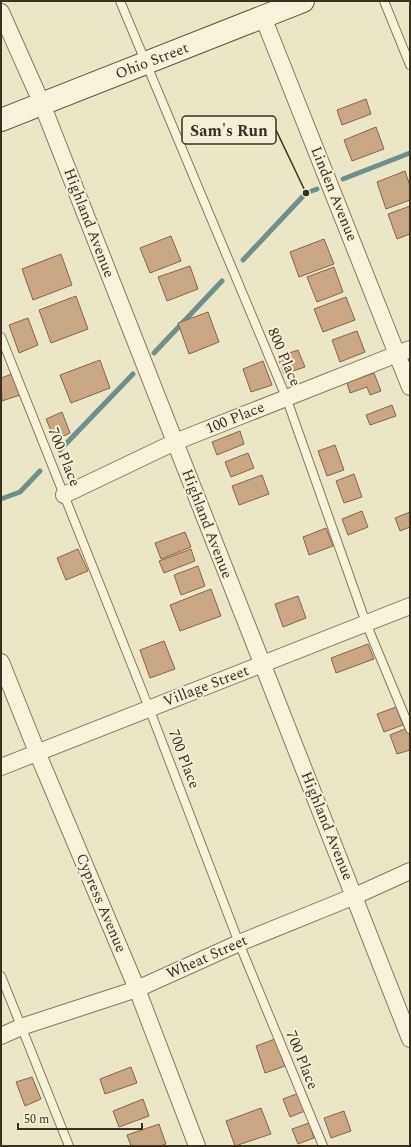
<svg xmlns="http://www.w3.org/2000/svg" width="411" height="1147" font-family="Spectral,serif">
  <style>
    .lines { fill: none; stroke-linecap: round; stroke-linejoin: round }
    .stream { stroke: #708f8b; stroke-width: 5 }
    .building { fill: #c8a782; stroke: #866646 }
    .lane-casing { stroke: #88795f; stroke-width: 10 }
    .street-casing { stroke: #88795f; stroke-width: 18 }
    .secondary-casing { stroke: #6a5a42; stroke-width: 24 }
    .lane { stroke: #f7f2dc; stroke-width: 8 }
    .street { stroke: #f7f2dc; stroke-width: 16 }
    .secondary { stroke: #f7f2dc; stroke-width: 22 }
    .labels { text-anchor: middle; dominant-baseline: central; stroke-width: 4; stroke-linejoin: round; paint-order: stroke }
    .street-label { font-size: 15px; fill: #393021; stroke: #f4efd9 }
    .leader { fill: none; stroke: #393021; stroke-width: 1.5 }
    .callout-dot { fill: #393021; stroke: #f4efd9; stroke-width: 1.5 }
    .callout { fill: #f4efd9; stroke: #393021; stroke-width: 1.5 }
    .callout-label { font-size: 16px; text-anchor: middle; font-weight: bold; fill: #393021 }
  </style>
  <rect width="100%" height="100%" fill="#ece6c9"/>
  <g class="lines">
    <path class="stream" d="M343,179L410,153
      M243,260L306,193L317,189
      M154,353L222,281
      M60,450L133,374
      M1,499L20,492L40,471"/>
  </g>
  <path class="building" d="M366,99L371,114L342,125L337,110Z
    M376,127L384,149L352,161L344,140Z
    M405,171L410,186V200L386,209L377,182Z
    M410,206V234L397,239L388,214Z
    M171,236L181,261L150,273L140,248Z
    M324,239L334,264L299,277L290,252Z
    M61,254L72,285L33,300L22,269Z
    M190,266L198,289L167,301L158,277Z
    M334,267L343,292L317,302L307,277Z
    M76,296L88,329L51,343L39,310Z
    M346,297L355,320L323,332L314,309Z
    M208,312L219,342L189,354L178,323Z
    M28,318L38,345L19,353L9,325Z
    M357,331L365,352L340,362L332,340Z
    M298,350L305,367L284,374L278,357Z
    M100,360L110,388L71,403L60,375Z
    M263,361L272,385L251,392L243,369Z
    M374,373L381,391L370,395L367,387L350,393L347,383Z
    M12,374L20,395L2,401L1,378Z
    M392,405L396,416L370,425L366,415Z
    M62,412L70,433L55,440L46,419Z
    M240,431L244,444L217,455L212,442Z
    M335,445L344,470L327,476L318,451Z
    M248,453L254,468L231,477L225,462Z
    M354,474L362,497L344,503L336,481Z
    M262,475L269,494L239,505L232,486Z
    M362,511L368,527L348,535L342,519Z
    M410,512V527L400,531L395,518Z
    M326,528L333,546L309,555L303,537Z
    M185,532L191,547L161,559L155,543Z
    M78,549L88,571L66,580L57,558Z
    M191,549L195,561L164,573L159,561Z
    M198,566L205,586L181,595L174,575Z
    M211,589L221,616L180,631L170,605Z
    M298,596L306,618L283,627L275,604Z
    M164,641L175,669L150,678L140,650Z
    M368,644L374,659L336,673L331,658Z
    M396,707L403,725L384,732L377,714Z
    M407,728L410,736V750L397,754L390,735Z
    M275,1039L285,1066L265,1073L256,1046Z
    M131,1067L137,1083L105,1094L100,1079Z
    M32,1077L41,1099L25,1106L16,1082Z
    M299,1093L305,1111L290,1117L283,1099Z
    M143,1099L149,1116L119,1127L113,1111Z
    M261,1108L271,1134L235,1146L226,1121Z
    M344,1111L351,1131L331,1138L324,1118Z
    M309,1123L314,1138L298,1144L292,1129Z
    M159,1124L166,1144L160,1146H131L127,1135Z"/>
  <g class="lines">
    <g class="lane-casing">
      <path id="lane" d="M120,1L286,397L366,623L410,729
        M384,1L410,65
        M1,337L149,708L239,943L323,1146
        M1,976L69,1146"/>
    </g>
    <g class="street-casing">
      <path id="street" d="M1,12L42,104L410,1039
        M263,17L410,387
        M64,495L175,442L410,349
        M1,662L37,752L137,989L197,1146
        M1,767L410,606
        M1,1036L21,1027L137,989L239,943L355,896L410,871"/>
    </g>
    <g class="secondary-casing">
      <path id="secondary" d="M1,120L303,1"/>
    </g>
    <use href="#lane" class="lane"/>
    <use href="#street" class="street"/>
    <use href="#secondary" class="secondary"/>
  </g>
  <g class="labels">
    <g class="street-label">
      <text transform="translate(152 61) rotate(-21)">Ohio Street</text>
      <text transform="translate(334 194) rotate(68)">Linden Avenue</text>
      <text transform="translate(89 223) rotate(69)">Highland Avenue</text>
      <text transform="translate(284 357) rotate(67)">800 Place</text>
      <text transform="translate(235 418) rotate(-22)">100 Place</text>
      <text transform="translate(64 457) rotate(68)">700 Place</text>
      <text transform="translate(207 524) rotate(69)">Highland Avenue</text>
      <text transform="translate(206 686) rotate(-21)">Village Street</text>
      <text transform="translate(184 759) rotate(69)">700 Place</text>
      <text transform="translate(327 826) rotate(68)">Highland Avenue</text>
      <text transform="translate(101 903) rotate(67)">Cypress Avenue</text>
      <text transform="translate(207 957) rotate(-24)">Wheat Street</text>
      <text transform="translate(302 1060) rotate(68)">700 Place</text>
    </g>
  </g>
  <path class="leader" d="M306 193L276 130"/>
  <circle class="callout-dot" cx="306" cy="193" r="4"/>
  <rect class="callout" x="182" y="116" width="94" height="28" rx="4"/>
  <g class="callout-label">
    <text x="229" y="136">Sam's Run</text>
  </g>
  <rect width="411" height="1147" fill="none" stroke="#393021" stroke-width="4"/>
  <path d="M18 1123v6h124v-6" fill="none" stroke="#393021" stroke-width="2"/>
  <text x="24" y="1123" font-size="12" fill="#393021" stroke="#f4efd9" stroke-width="3" paint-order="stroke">50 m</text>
</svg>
